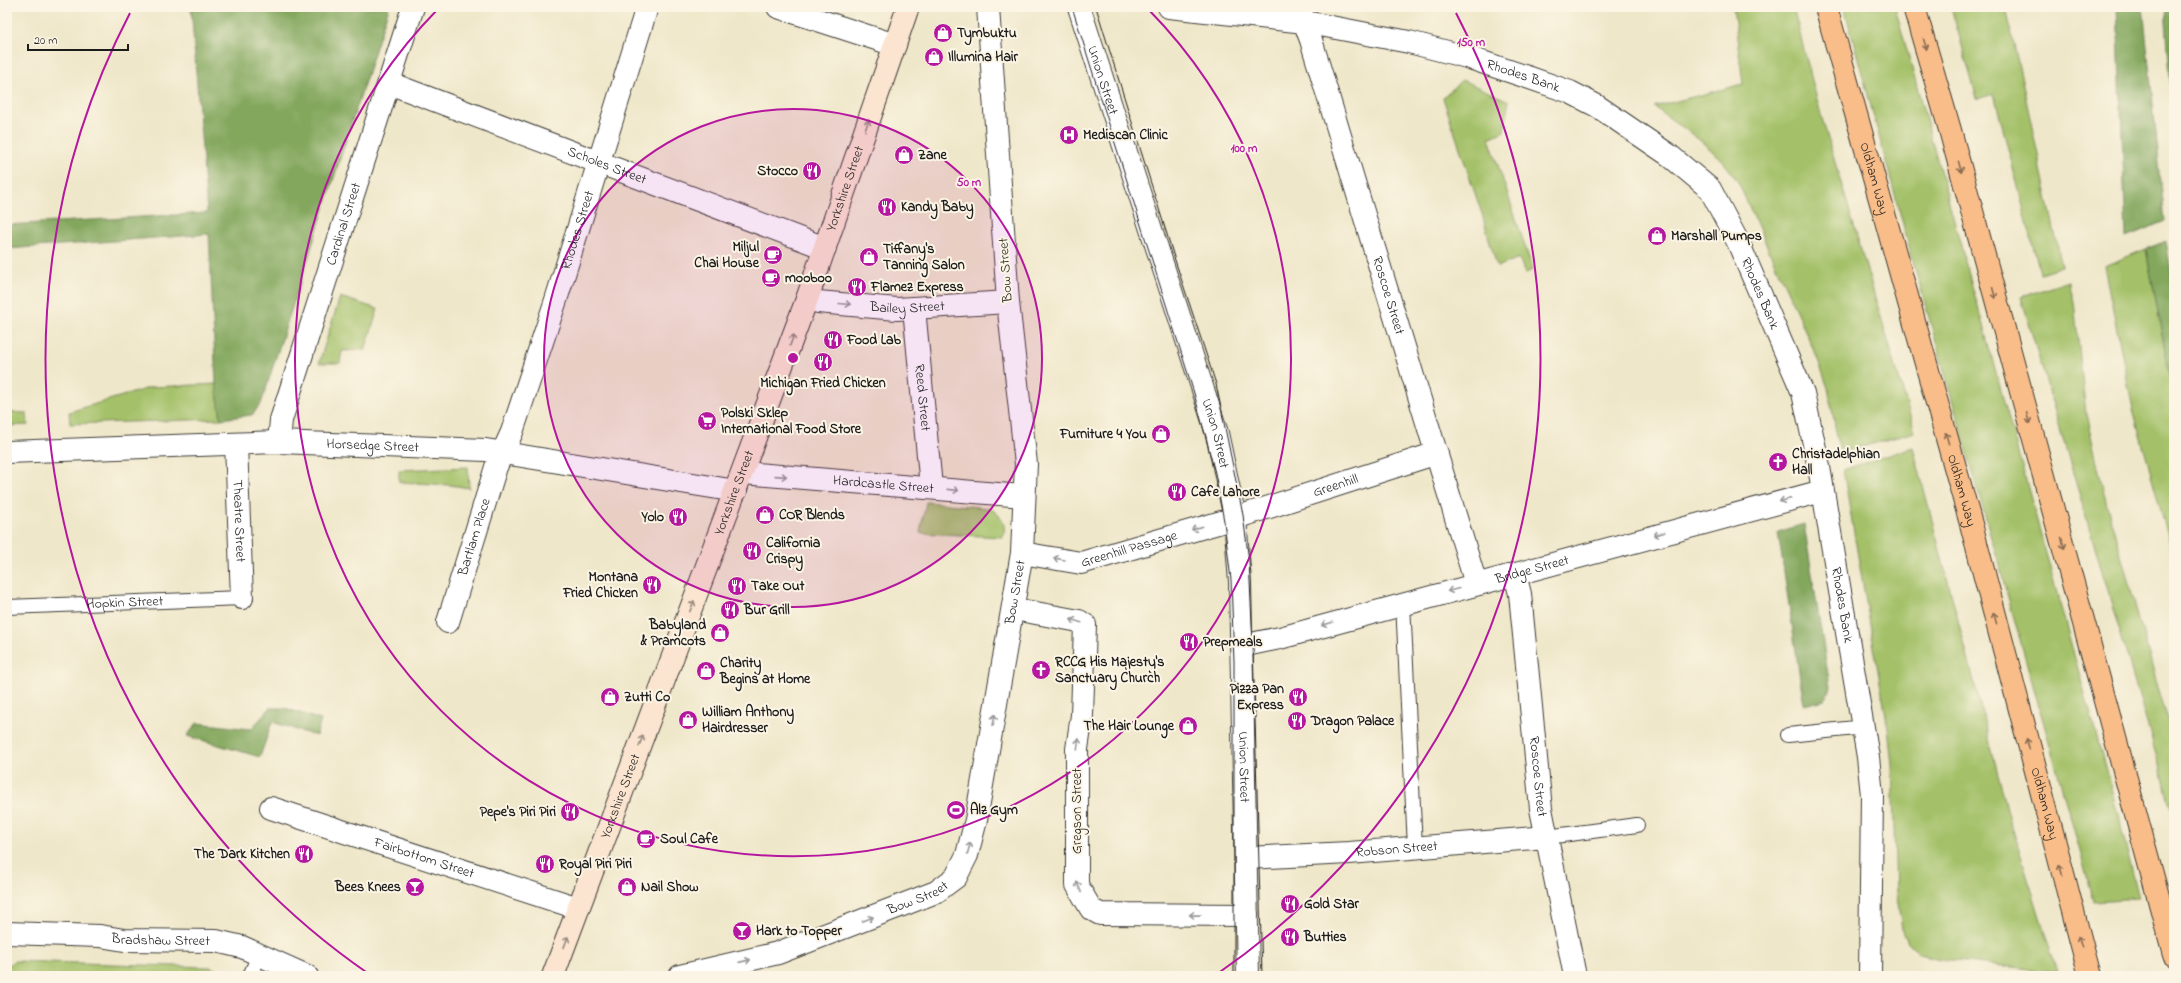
<svg xmlns="http://www.w3.org/2000/svg" width="2181" height="983" font-family="'Indie Flower',sans-serif">
  <style>
    .green { fill: #a4c169; stroke: #606e42 }
    .forest { fill: #83a75d; stroke: #50623c }
    .lines { fill: none; stroke-linecap: round; stroke-linejoin: round }
    .lane-casing { stroke: #3c3a36; stroke-width: 16 }
    .street-casing { stroke: #3c3a36; stroke-width: 24 }
    .secondary-casing { stroke: #3c3a36; stroke-width: 24 }
    .highway-casing { stroke: #3c3a36; stroke-width: 24 }
    .lane { stroke: #fff; stroke-width: 14 }
    .street { stroke: #fff; stroke-width: 22 }
    .secondary { stroke: #fce5d0; stroke-width: 22 }
    .highway { stroke: #f8bd89; stroke-width: 22 }
    .tram { stroke: #1c1c1c; stroke-width: 1 }
    .oneway { stroke: #8a6c52 }
    .oneway2 { stroke: #978b7f }
    .oneway3 { stroke: #999 }
    .ring { fill: none; stroke: #b5179e; stroke-width: 2 }
    .labels { text-anchor: middle; dominant-baseline: central; stroke-width: 4; stroke-linejoin: round; paint-order: stroke }
    .poi-label { font-size: 14px; font-weight: bold; fill: #1c1c1c; stroke: #fcf5e5; text-anchor: start }
    .street-label { font-size: 14px; fill: #1c1c1c; stroke: #fcf5e5 }
    .centre { fill: #b5179e; stroke: #fcf5e5; stroke-width: 2 }
    .ring-label { font-size: 12px; text-anchor: middle; font-weight: bold; fill: #b5179e; stroke: #fcf5e5; stroke-width: 4; stroke-linejoin: round; paint-order: stroke }
  </style>
  <rect width="100%" height="100%" fill="#fcf5e5"/>
  <filter id="ink" filterUnits="userSpaceOnUse"><feTurbulence type="fractalNoise" baseFrequency=".025" numOctaves="2"/><feDisplacementMap in="SourceGraphic" scale="8" xChannelSelector="R" yChannelSelector="G"/><feConvolveMatrix kernelMatrix="1 2 1 2 8 2 1 2 1" color-interpolation-filters="sRGB"/></filter>
  <filter id="wash" filterUnits="userSpaceOnUse"><feTurbulence type="fractalNoise" baseFrequency=".012" numOctaves="4" result="noise"/><feDisplacementMap in="SourceGraphic" scale="16" xChannelSelector="R" yChannelSelector="G"/><feGaussianBlur stdDeviation="0.9" result="paint"/><feColorMatrix in="noise" values="0 0 0 0 0 0 0 0 0 0 0 0 0 0 0 0 0 1.4 0 .05"/><feComposite in="paint" operator="in"/></filter>
  <g filter="url(#wash)">
    <rect width="100%" height="100%" fill="#efe7c9"/>
    <path class="green" d="M1733,7H1793L1821,115L1915,432L1840,453L1828,388L1817,357L1738,182C1718,149 1684,129 1654,107L1743,84Z
      M1844,7H1895L2115,803L2139,898L2094,901L1913,261Z
      M1951,7H2006L2062,266L2040,273L1994,94L1977,99Z
      M1462,80L1509,101L1504,131L1489,138L1533,270L1525,273L1519,258L1497,267L1482,214L1443,98Z
      M2146,249L2174,398V558L2133,409L2104,266Z
      M2069,281L2074,302L2086,414L2107,506L2174,743V815L2021,297Z
      M340,297L378,309L365,350L342,351L340,363H319Z
      M216,384L221,419L70,424L69,412L152,387Z
      M7,412L27,413L28,425L7,426Z
      M1913,447L2010,820L2057,972L1940,959L1920,954L1909,944L1902,928L1896,893L1892,764L1888,728L1843,470Z
      M468,467L469,488L450,485L399,482V470Z
      M926,502L989,508C1001,514 1007,524 1003,537L920,533Z
      M14,961L210,967L230,976H7V966Z"/>
    <path class="forest" d="M191,7H389L261,404L252,415L221,419L216,384L209,234L7,249V225L207,213Z
      M2117,7H2143L2165,221L2126,237Z
      M2165,7H2174V131Z
      M2166,241L2174,289V398L2146,249Z
      M1804,524L1830,687L1825,700L1804,705L1778,532Z
      M270,708H285L321,720L316,736L272,722L260,757L187,736L197,723L251,729Z"/>
  </g>
  <g filter="url(#ink)">
    <g class="lines">
      <g class="lane-casing">
        <g id="lane">
          <path d="M1403,603L1415,847"/>
          <path id="s1" d="M7,607L242,598"/>
          <path d="M1788,735L1865,727"/>
          <path d="M1547,837L1637,825"/>
          <path d="M250,976L259,955"/>
        </g>
      </g>
      <g class="street-casing">
        <g id="street">
          <path d="M778,7L895,45"/>
          <path id="s2" d="M1079,7L1217,433L1235,518L1240,582L1248,976"/>
          <path id="s3" d="M1169,7L1305,22L1409,42L1467,57L1530,78L1570,92L1597,106L1669,155L1710,189L1738,242L1803,393L1819,467L1868,757L1872,795L1870,976"/>
          <path id="s4" d="M1300,10L1311,40L1476,584"/>
          <path id="s5" d="M389,83L825,248"/>
          <path id="s6" d="M807,299L818,302L897,309L1008,302"/>
          <path id="s7" d="M914,308L931,487"/>
          <path id="s8" d="M279,442L281,420L413,7"/>
          <path id="s9" d="M236,444L242,598"/>
          <path id="s10" d="M7,452L279,442L486,450L736,491"/>
          <path id="s11" d="M743,473L1024,496"/>
          <path id="s12" d="M1022,553L1081,563L1235,518L1437,453"/>
          <path id="s13" d="M1515,574L1520,594L1541,809L1575,976"/>
          <path d="M1014,609L1079,621L1085,625L1082,715L1077,749V885L1091,909L1100,914L1247,915"/>
          <path id="s14" d="M448,622L496,467L512,432L556,300L647,7"/>
          <path id="s15" d="M1241,646L1280,638L1822,491"/>
          <path id="s16" d="M271,808L578,908"/>
          <path id="s17" d="M1247,858L1349,853L1547,837"/>
          <path id="s18" d="M7,933L100,936L124,940L216,941L242,947L307,976"/>
          <path id="s19" d="M680,976L778,953L936,892L956,877L967,855L976,820L1022,553L1026,464L1008,302L988,7"/>
        </g>
      </g>
      <g class="secondary-casing">
        <g id="secondary">
          <path id="s20" d="M553,976L807,299L908,7"/>
        </g>
      </g>
      <g class="highway-casing">
        <g id="highway">
          <path id="s21" d="M1826,7L1971,524L2090,976"/>
          <path d="M1914,7L1950,130L2174,955"/>
        </g>
      </g>
      <use href="#lane" class="lane"/>
      <use href="#street" class="street"/>
      <use href="#secondary" class="secondary"/>
      <use href="#highway" class="highway"/>
      <path class="tram" d="M1072,7L1194,393L1215,473L1224,521L1231,580L1234,662V976
        M1096,7L1174,257L1216,384L1243,515L1249,561L1253,644L1262,976"/>
    </g>
    <defs><path id="oneway-shaft" d="M-6 0H5M1.5-3L5.5 0L1.5 3" fill="none" stroke-width="1.6" stroke-linecap="round" stroke-linejoin="round"/></defs>
    <g class="oneway">
      <use href="#oneway-shaft" transform="translate(1925 44) rotate(74)"/>
      <use href="#oneway-shaft" transform="translate(1960 167) rotate(75)"/>
      <use href="#oneway-shaft" transform="translate(1994 293) rotate(75)"/>
      <use href="#oneway-shaft" transform="translate(2028 418) rotate(75)"/>
      <use href="#oneway-shaft" transform="translate(1947 438) rotate(-106)"/>
      <use href="#oneway-shaft" transform="translate(2063 543) rotate(75)"/>
      <use href="#oneway-shaft" transform="translate(1995 618) rotate(-105)"/>
      <use href="#oneway-shaft" transform="translate(2028 744) rotate(-105)"/>
      <use href="#oneway-shaft" transform="translate(2061 870) rotate(-105)"/>
      <use href="#oneway-shaft" transform="translate(2080 942) rotate(-106)"/>
    </g>
    <g class="oneway2">
      <use href="#oneway-shaft" transform="translate(867 125) rotate(-71)"/>
      <use href="#oneway-shaft" transform="translate(792 340) rotate(-70)"/>
      <use href="#oneway-shaft" transform="translate(692 606) rotate(-69)"/>
      <use href="#oneway-shaft" transform="translate(641 741) rotate(-69)"/>
      <use href="#oneway-shaft" transform="translate(566 942) rotate(-70)"/>
    </g>
    <g class="oneway3">
      <use href="#oneway-shaft" transform="translate(845 304) rotate(5)"/>
      <use href="#oneway-shaft" transform="translate(781 476) rotate(4)"/>
      <use href="#oneway-shaft" transform="translate(953 490) rotate(6)"/>
      <use href="#oneway-shaft" transform="translate(1785 500) rotate(165)"/>
      <use href="#oneway-shaft" transform="translate(1197 528) rotate(163)"/>
      <use href="#oneway-shaft" transform="translate(1659 534) rotate(164)"/>
      <use href="#oneway-shaft" transform="translate(1059 559) rotate(-170)"/>
      <use href="#oneway-shaft" transform="translate(1453 590) rotate(166)"/>
      <use href="#oneway-shaft" transform="translate(1076 621) rotate(-163)"/>
      <use href="#oneway-shaft" transform="translate(1327 624) rotate(164)"/>
      <use href="#oneway-shaft" transform="translate(994 720) rotate(-80)"/>
      <use href="#oneway-shaft" transform="translate(1078 744) rotate(-83)"/>
      <use href="#oneway-shaft" transform="translate(969 848) rotate(-75)"/>
      <use href="#oneway-shaft" transform="translate(1079 887) rotate(-113)"/>
      <use href="#oneway-shaft" transform="translate(1195 915) rotate(-179)"/>
      <use href="#oneway-shaft" transform="translate(868 919) rotate(-21)"/>
      <use href="#oneway-shaft" transform="translate(745 961) rotate(-13)"/>
    </g>
  </g>
  <circle cx="793" cy="358" r="249" fill="#b5179e" fill-opacity=".12"/>
  <g class="ring">
    <circle cx="793" cy="358" r="249"/>
    <path d="M1148 9A498 498 0 1 1 438 9"/>
    <path d="M369 974A748 748 0 0 1 130 13M1456 13A748 748 0 0 1 1217 974"/>
  </g>
  <defs>
    <g id="shop-disc" transform="scale(1)"><circle r="9.5" fill="#b5179e" stroke="#fcf5e5"/><path d="M-5-2.5h2.3a2.7 3.5 0 0 1 5.4 0H5L5.5 6h-11ZM-1.5-2.5h3a1.5 2.3 0 0 0-3 0Z" fill="#fff"/></g>
    <g id="hospital-disc" transform="scale(1)"><circle r="9.5" fill="#b5179e" stroke="#fcf5e5"/><path d="M-5-5h3v3.5h4V-5h3V5h-3V1.5h-4V5h-3Z" fill="#fff"/></g>
    <g id="restaurant-disc" transform="scale(1)"><circle r="9.5" fill="#b5179e" stroke="#fcf5e5"/><path d="M-5-6h1v4h1v-4h1v4h1v-4h1v5L-1.5 .5V6h-2V.5L-5-1ZM5-6V6H3V1.5H1.5Q1.5-4 5-6Z" fill="#fff"/></g>
    <g id="cafe-disc" transform="scale(1)"><circle r="9.5" fill="#b5179e" stroke="#fcf5e5"/><path d="M-5.5-4.5H6V0H3Q3 3.5 0 3.5H-2.5Q-5.5 3.5-5.5 0ZM3-3.2v2h1.7v-2ZM-6 4.5H4V6H-6Z" fill="#fff"/></g>
    <g id="supermarket-disc" transform="scale(1)"><circle r="9.5" fill="#b5179e" stroke="#fcf5e5"/><path d="M-6-5.5h2.5l.6 2H6L4.5 2H-2.5L-4.4-4H-6ZM-1.5 3.2a1.3 1.3 0 1 0 .1 0ZM3 3.2a1.3 1.3 0 1 0 .1 0Z" fill="#fff"/></g>
    <g id="church-disc" transform="scale(1)"><circle r="9.5" fill="#b5179e" stroke="#fcf5e5"/><path d="M-1.2-6h2.4v3.5h3.3v2.4h-3.3V6h-2.4V-.1h-3.3v-2.4h3.3Z" fill="#fff"/></g>
    <g id="stadium-disc" transform="scale(1)"><circle r="9.5" fill="#b5179e" stroke="#fcf5e5"/><path d="M0-5a6.5 5 0 1 0 0 10a6.5 5 0 1 0 0-10ZM-3.5-1.8h7v3.6h-7Z" fill="#fff"/></g>
    <g id="bar-disc" transform="scale(1)"><circle r="9.5" fill="#b5179e" stroke="#fcf5e5"/><path d="M-6-5H6L.8 .8V4.5H3.5V6h-7V4.5H-.8V.8Z" fill="#fff"/></g>
  </defs>
  <g fill-rule="evenodd">
    <use href="#shop-disc" x="943" y="33"/>
    <use href="#shop-disc" x="934" y="57"/>
    <use href="#hospital-disc" x="1069" y="135"/>
    <use href="#shop-disc" x="904" y="155"/>
    <use href="#restaurant-disc" x="812" y="171"/>
    <use href="#restaurant-disc" x="887" y="207"/>
    <use href="#shop-disc" x="1657" y="236"/>
    <use href="#cafe-disc" x="773" y="255"/>
    <use href="#shop-disc" x="869" y="257"/>
    <use href="#cafe-disc" x="771" y="278"/>
    <use href="#restaurant-disc" x="857" y="287"/>
    <use href="#restaurant-disc" x="833" y="340"/>
    <use href="#restaurant-disc" x="823" y="362"/>
    <use href="#supermarket-disc" x="707" y="421"/>
    <use href="#shop-disc" x="1161" y="434"/>
    <use href="#church-disc" x="1778" y="462"/>
    <use href="#restaurant-disc" x="1177" y="492"/>
    <use href="#shop-disc" x="765" y="515"/>
    <use href="#restaurant-disc" x="678" y="517"/>
    <use href="#restaurant-disc" x="752" y="551"/>
    <use href="#restaurant-disc" x="652" y="585"/>
    <use href="#restaurant-disc" x="737" y="586"/>
    <use href="#restaurant-disc" x="730" y="610"/>
    <use href="#shop-disc" x="720" y="633"/>
    <use href="#restaurant-disc" x="1189" y="642"/>
    <use href="#church-disc" x="1041" y="670"/>
    <use href="#shop-disc" x="706" y="671"/>
    <use href="#shop-disc" x="610" y="697"/>
    <use href="#restaurant-disc" x="1298" y="697"/>
    <use href="#shop-disc" x="688" y="720"/>
    <use href="#restaurant-disc" x="1297" y="721"/>
    <use href="#shop-disc" x="1188" y="726"/>
    <use href="#stadium-disc" x="956" y="810"/>
    <use href="#restaurant-disc" x="570" y="812"/>
    <use href="#cafe-disc" x="646" y="839"/>
    <use href="#restaurant-disc" x="304" y="854"/>
    <use href="#restaurant-disc" x="545" y="864"/>
    <use href="#bar-disc" x="415" y="887"/>
    <use href="#shop-disc" x="627" y="887"/>
    <use href="#restaurant-disc" x="1290" y="904"/>
    <use href="#bar-disc" x="742" y="931"/>
    <use href="#restaurant-disc" x="1290" y="937"/>
  </g>
  <g class="labels">
    <g class="poi-label">
      <text x="957" y="33">Tymbuktu</text>
      <text x="948" y="57">Illumina Hair</text>
      <text x="1083" y="135">Mediscan Clinic</text>
      <text x="918" y="155">Zane</text>
      <text x="798" y="171" text-anchor="end">Stocco</text>
      <text x="901" y="207">Kandy Baby</text>
      <text x="1671" y="236">Marshall Pumps</text>
      <text x="759" y="247" text-anchor="end">Miljul<tspan x="759" dy="16">Chai House</tspan></text>
      <text x="883" y="249">Tiffany's<tspan x="883" dy="16">Tanning Salon</tspan></text>
      <text x="785" y="278">mooboo</text>
      <text x="871" y="287">Flamez Express</text>
      <text x="847" y="340">Food Lab</text>
      <text x="823" y="383" text-anchor="middle">Michigan Fried Chicken</text>
      <text x="721" y="413">Polski Sklep<tspan x="721" dy="16">International Food Store</tspan></text>
      <text x="1147" y="434" text-anchor="end">Furniture 4 You</text>
      <text x="1792" y="454">Christadelphian<tspan x="1792" dy="16">Hall</tspan></text>
      <text x="1191" y="492">Cafe Lahore</text>
      <text x="779" y="515">COR Blends</text>
      <text x="664" y="517" text-anchor="end">Yolo</text>
      <text x="766" y="543">California<tspan x="766" dy="16">Crispy</tspan></text>
      <text x="638" y="577" text-anchor="end">Montana<tspan x="638" dy="16">Fried Chicken</tspan></text>
      <text x="751" y="586">Take Out</text>
      <text x="744" y="610">Bur Grill</text>
      <text x="706" y="625" text-anchor="end">Babyland<tspan x="706" dy="16">&amp; Pramcots</tspan></text>
      <text x="1203" y="642">Prepmeals</text>
      <text x="1055" y="662">RCCG His Majesty's<tspan x="1055" dy="16">Sanctuary Church</tspan></text>
      <text x="720" y="663">Charity<tspan x="720" dy="16">Begins at Home</tspan></text>
      <text x="1284" y="689" text-anchor="end">Pizza Pan<tspan x="1284" dy="16">Express</tspan></text>
      <text x="624" y="697">Zutti Co</text>
      <text x="702" y="712">William Anthony<tspan x="702" dy="16">Hairdresser</tspan></text>
      <text x="1311" y="721">Dragon Palace</text>
      <text x="1174" y="726" text-anchor="end">The Hair Lounge</text>
      <text x="970" y="810">Alz Gym</text>
      <text x="556" y="812" text-anchor="end">Pepe's Piri Piri</text>
      <text x="660" y="839">Soul Cafe</text>
      <text x="290" y="854" text-anchor="end">The Dark Kitchen</text>
      <text x="559" y="864">Royal Piri Piri</text>
      <text x="401" y="887" text-anchor="end">Bees Knees</text>
      <text x="641" y="887">Nail Show</text>
      <text x="1304" y="904">Gold Star</text>
      <text x="756" y="931">Hark to Topper</text>
      <text x="1304" y="937">Butties</text>
    </g>
    <g class="street-label">
      <text stroke="none"><textPath href="#s3" startOffset="362">Rhodes Bank</textPath></text>
      <text stroke="none"><textPath href="#s2" startOffset="77">Union Street</textPath></text>
      <text stroke="none"><textPath href="#s5" startOffset="233">Scholes Street</textPath></text>
      <text stroke="none"><textPath href="#s21" startOffset="178">Oldham Way</textPath></text>
      <text stroke="none"><textPath href="#s20" startOffset="840">Yorkshire Street</textPath></text>
      <text stroke="none"><textPath href="#s8" startOffset="228">Cardinal Street</textPath></text>
      <text stroke="none"><textPath href="#s14" startOffset="413">Rhodes Street</textPath></text>
      <text transform="translate(1006 270) rotate(-94)">Bow Street</text>
      <text stroke="none"><textPath href="#s3" startOffset="698">Rhodes Bank</textPath></text>
      <text stroke="none"><textPath href="#s4" startOffset="299">Roscoe Street</textPath></text>
      <text stroke="none"><textPath href="#s6" startOffset="101">Bailey Street</textPath></text>
      <text stroke="none"><textPath href="#s7" startOffset="90">Reed Street</textPath></text>
      <text stroke="none"><textPath href="#s2" startOffset="448">Union Street</textPath></text>
      <text stroke="none"><textPath href="#s10" startOffset="366">Horsedge Street</textPath></text>
      <text stroke="none"><textPath href="#s11" startOffset="141">Hardcastle Street</textPath></text>
      <text stroke="none"><textPath href="#s12" startOffset="326">Greenhill</textPath></text>
      <text stroke="none"><textPath href="#s21" startOffset="502">Oldham Way</textPath></text>
      <text stroke="none"><textPath href="#s20" startOffset="516">Yorkshire Street</textPath></text>
      <text stroke="none"><textPath href="#s9" startOffset="77">Theatre Street</textPath></text>
      <text stroke="none"><textPath href="#s14" startOffset="89">Bartlam Place</textPath></text>
      <text stroke="none"><textPath href="#s12" startOffset="110">Greenhill Passage</textPath></text>
      <text stroke="none"><textPath href="#s15" startOffset="301">Bridge Street</textPath></text>
      <text stroke="none"><textPath href="#s19" startOffset="587">Bow Street</textPath></text>
      <text stroke="none"><textPath href="#s1" startOffset="118">Hopkin Street</textPath></text>
      <text stroke="none"><textPath href="#s3" startOffset="1022">Rhodes Bank</textPath></text>
      <text stroke="none"><textPath href="#s2" startOffset="784">Union Street</textPath></text>
      <text stroke="none"><textPath href="#s13" startOffset="204">Roscoe Street</textPath></text>
      <text stroke="none"><textPath href="#s20" startOffset="192">Yorkshire Street</textPath></text>
      <text stroke="none"><textPath href="#s21" startOffset="826">Oldham Way</textPath></text>
      <text transform="translate(1077 811) rotate(-90)">Gregson Street</text>
      <text stroke="none"><textPath href="#s17" startOffset="150">Robson Street</textPath></text>
      <text stroke="none"><textPath href="#s16" startOffset="161">Fairbottom Street</textPath></text>
      <text stroke="none"><textPath href="#s19" startOffset="251">Bow Street</textPath></text>
      <text stroke="none"><textPath href="#s18" startOffset="154">Bradshaw Street</textPath></text>
    </g>
  </g>
  <circle cx="793" cy="358" r="6" class="centre"/>
  <g class="ring-label">
    <text x="1471" y="46">150 m</text>
    <text x="1244" y="152">100 m</text>
    <text x="969" y="186">50 m</text>
  </g>
  <rect width="2181" height="983" fill="none" stroke="#fcf5e5" stroke-width="24"/>
  <path d="M28 44v6h100v-6" fill="none" stroke="#1c1c1c" stroke-width="2"/>
  <text x="34" y="44" font-size="12" fill="#1c1c1c" stroke="#fcf5e5" stroke-width="3" paint-order="stroke">20 m</text>
</svg>
